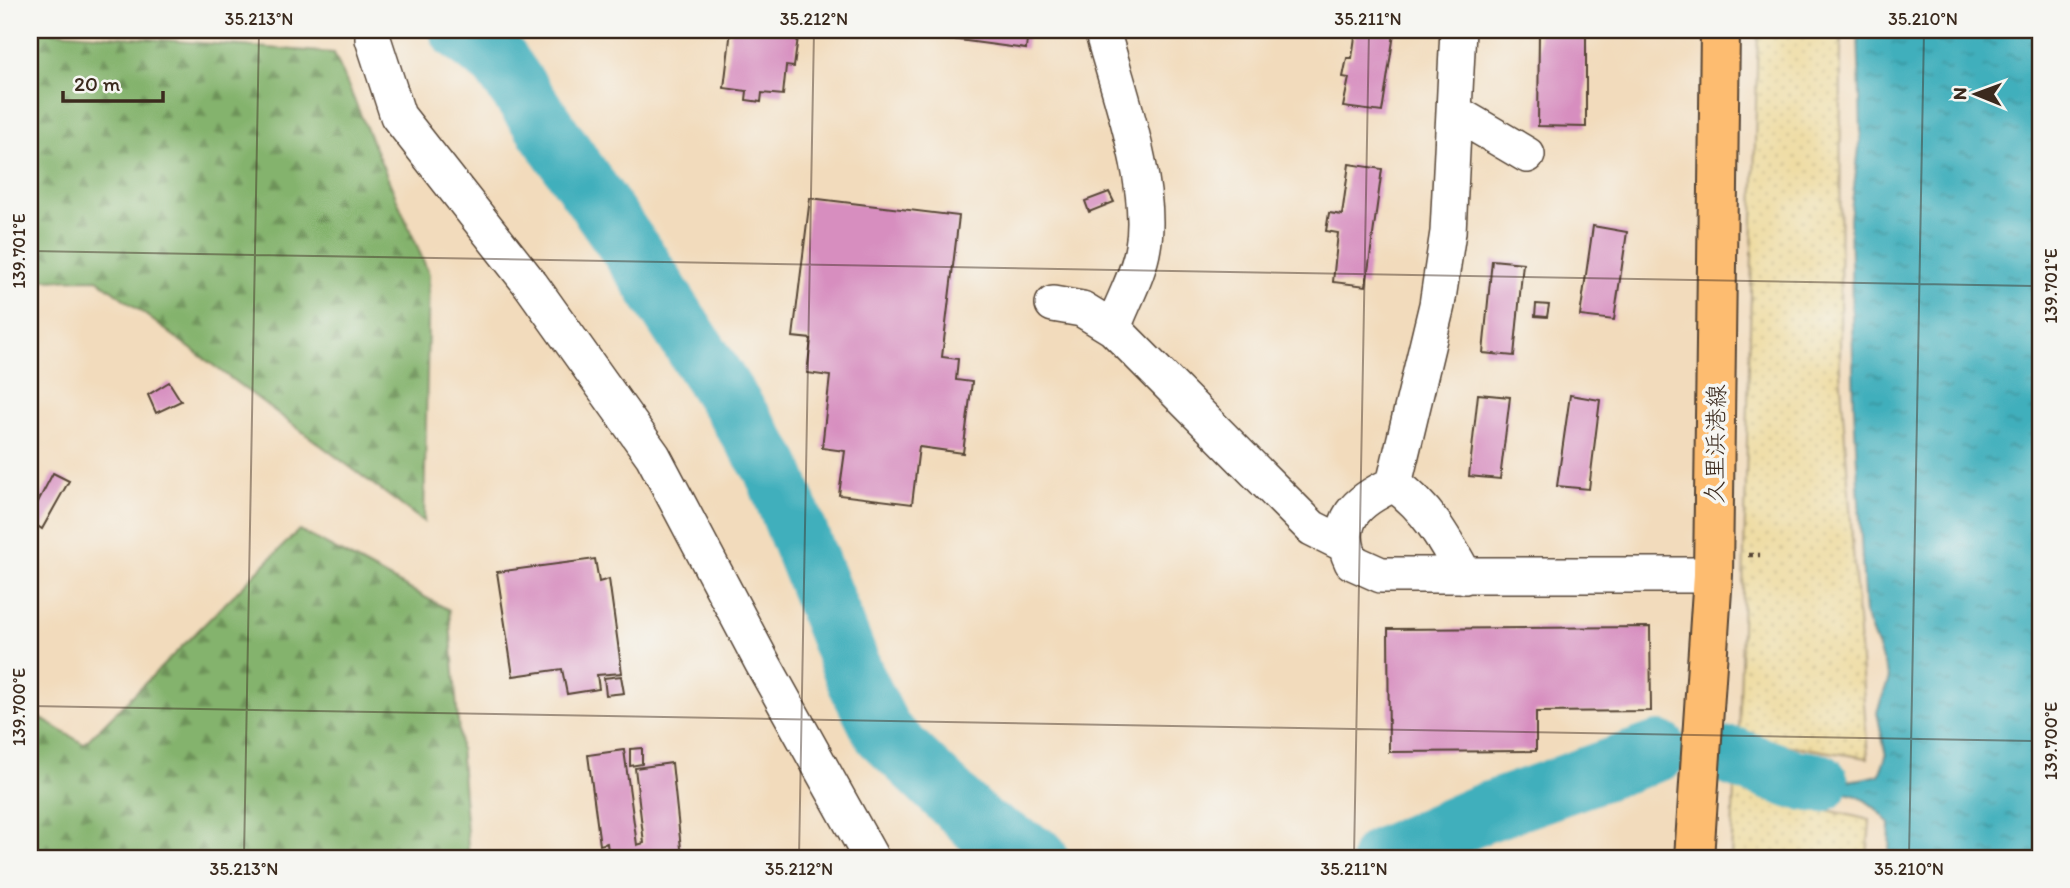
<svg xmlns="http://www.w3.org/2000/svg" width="2070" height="888" font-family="Itim,'Klee One',sans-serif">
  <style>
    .forest { fill: url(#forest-firs); stroke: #606e46; stroke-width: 2 }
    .sand { fill: url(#sand-dots); stroke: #94825e; stroke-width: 2 }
    .water { fill: url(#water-ripples); stroke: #3e6c6d; stroke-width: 2 }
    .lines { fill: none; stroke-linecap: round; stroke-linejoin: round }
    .river { stroke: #40afbc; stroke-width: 60 }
    .building { fill: #d78ebf }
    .minor-casing { stroke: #564536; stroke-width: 38 }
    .major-casing { stroke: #564536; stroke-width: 42 }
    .path { stroke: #564536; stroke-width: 4.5; stroke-dasharray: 5 5; stroke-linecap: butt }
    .minor { stroke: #fff; stroke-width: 35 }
    .major { stroke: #fdbc6f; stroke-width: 38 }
    .ticks { fill: none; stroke: #3b2a1e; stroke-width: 2; stroke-opacity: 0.45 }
    .labels { text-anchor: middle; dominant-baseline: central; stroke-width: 7; stroke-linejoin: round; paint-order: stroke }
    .street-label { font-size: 24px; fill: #3b2a1e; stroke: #f6f6f2 }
    .neatline { fill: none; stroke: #3b2a1e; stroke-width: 2.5 }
    .ticks-label { font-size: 18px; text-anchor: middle; fill: #3b2a1e }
  </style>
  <defs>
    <pattern id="forest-firs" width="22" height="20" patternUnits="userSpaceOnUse" patternTransform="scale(1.75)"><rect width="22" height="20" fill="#84b36d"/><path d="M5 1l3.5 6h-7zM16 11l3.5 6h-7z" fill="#6d9259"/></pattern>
    <pattern id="sand-dots" width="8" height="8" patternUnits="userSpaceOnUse" patternTransform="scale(1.75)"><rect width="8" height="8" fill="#eeda9e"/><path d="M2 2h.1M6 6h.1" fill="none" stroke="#cdbb88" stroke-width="1.8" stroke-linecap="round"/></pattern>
    <pattern id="water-ripples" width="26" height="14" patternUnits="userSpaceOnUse" patternTransform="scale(1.75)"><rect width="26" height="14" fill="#40afbc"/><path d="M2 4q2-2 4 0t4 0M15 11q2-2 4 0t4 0" fill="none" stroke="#378f98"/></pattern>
  </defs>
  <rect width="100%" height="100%" fill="#f6f6f2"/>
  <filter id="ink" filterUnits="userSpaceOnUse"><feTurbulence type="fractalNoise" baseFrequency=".0143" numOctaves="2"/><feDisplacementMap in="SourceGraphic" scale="14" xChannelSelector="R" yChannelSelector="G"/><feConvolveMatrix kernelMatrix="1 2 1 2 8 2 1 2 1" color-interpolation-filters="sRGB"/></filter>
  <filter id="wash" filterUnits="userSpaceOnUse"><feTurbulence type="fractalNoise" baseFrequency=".00686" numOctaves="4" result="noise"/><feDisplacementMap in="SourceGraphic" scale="28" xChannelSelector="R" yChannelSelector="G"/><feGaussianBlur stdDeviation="1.57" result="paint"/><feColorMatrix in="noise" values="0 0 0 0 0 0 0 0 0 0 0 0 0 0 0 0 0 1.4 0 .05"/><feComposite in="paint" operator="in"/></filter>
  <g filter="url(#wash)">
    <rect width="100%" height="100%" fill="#f2dbbc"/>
    <path class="forest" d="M30,30L334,53L429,274L424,522L97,279L30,280Z
      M299,530L449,610L469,858H30V712L84,744Z"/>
    <path class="sand" d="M1758,30H1841L1840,370L1868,758L1739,738Z
      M1734,788L1870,820L1867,858H1731Z"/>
    <path class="water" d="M1858,30H2040V858H1889L1890,824C1856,780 1832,796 1786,784C1770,779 1754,771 1739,765L1742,752C1769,755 1770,762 1792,773C1817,785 1853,782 1879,775L1886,756L1877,712L1889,678L1865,614L1854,409L1850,218L1861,133Z"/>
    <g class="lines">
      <path class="river" d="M459,30L499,61L642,266L772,467L856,679L883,733L981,827L1039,858
        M1733,757L1793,779L1819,783
        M1381,858L1479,815L1659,751"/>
    </g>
    <g id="blocks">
      <path class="building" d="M731,30H799L794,67L786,66L783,95L762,93L761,102L746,100L747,91L724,88Z
        M884,30H1028L1026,49Z
        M1356,30L1394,34L1382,112L1343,107L1349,78L1343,77L1347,58H1352Z
        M1539,30H1586V127L1538,126Z
        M1349,164L1382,169L1366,286L1333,282L1338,233L1326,231L1329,213L1342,215Z
        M1109,192L1114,202L1089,212L1085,201Z
        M810,198L959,216L942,357L958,359L956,380L972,382L963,453L919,447L912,504L839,495L845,451L822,448L830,376L807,373L811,339L793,337Z
        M1593,226L1627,232L1614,320L1580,316Z
        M1492,260L1523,263L1514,356L1483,353Z
        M1536,304L1549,305L1547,317L1535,316Z
        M169,382L181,401L156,413L148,395Z
        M1478,394L1510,397L1500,479L1469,476Z
        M1570,395L1600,400L1589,489L1557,486Z
        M53,473L69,481L42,529L30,521V517Z
        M595,559L599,582L609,579L622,673L597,675L599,689L567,694L562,669L513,676L497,572Z
        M1650,627L1651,711L1536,712V751L1389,752L1388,629Z
        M621,676L624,693L606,695L604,678Z
        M642,748V764L630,766V749Z
        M624,750L637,845L644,843L635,768L672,763L682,858H609L607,843L600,845L588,755Z"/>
    </g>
  </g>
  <g filter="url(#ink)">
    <use href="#blocks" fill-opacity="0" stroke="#564536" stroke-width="2"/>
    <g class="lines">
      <g class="minor-casing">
        <path id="minor" d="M373,30V39L398,116L531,285L653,456L762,662L871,858
          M1102,30C1118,89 1154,187 1143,247C1139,274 1122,303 1113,328
          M1454,112L1527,155
          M1053,304L1082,309L1113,328L1312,528L1342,543
          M1394,484L1437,305L1448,232L1458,30
          M1465,576C1445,540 1428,508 1394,484C1358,500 1332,521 1352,562L1381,575H1713"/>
      </g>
      <g class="major-casing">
        <path id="major" d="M1694,858L1713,575L1720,30"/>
      </g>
      <path class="path" d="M1748,555H1760"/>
      <use href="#minor" class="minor"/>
      <use href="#major" class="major"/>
    </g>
  </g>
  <path class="ticks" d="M30,251L2040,286M30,706L2040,741M244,858L259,30M799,858L814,30M1354,858L1369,30M1909,858L1924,30"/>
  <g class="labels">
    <g class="street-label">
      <text transform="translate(1715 444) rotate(-89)">久里浜港線</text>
    </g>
  </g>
  <rect width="2070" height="888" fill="none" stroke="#f6f6f2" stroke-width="77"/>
  <g transform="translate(1976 94) rotate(271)" stroke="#f6f6f2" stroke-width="5" paint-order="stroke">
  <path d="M0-5L12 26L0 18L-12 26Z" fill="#3b2a1e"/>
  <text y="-10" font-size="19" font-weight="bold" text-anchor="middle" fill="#3b2a1e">N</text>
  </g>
  <path d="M63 91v10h100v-10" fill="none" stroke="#3b2a1e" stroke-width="3.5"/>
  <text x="74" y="91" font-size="21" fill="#3b2a1e" stroke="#f6f6f2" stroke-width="5" paint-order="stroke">20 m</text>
  <rect x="38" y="38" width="1994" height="812" class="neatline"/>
  <g class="ticks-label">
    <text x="259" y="25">35.213°N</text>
    <text x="814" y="25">35.212°N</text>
    <text x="1368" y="25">35.211°N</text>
    <text x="1923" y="25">35.210°N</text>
    <text transform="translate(19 251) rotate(-90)" y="6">139.701°E</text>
    <text transform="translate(2051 286) rotate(-90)" y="6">139.701°E</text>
    <text transform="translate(19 707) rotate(-90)" y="6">139.700°E</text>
    <text transform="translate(2051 741) rotate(-90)" y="6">139.700°E</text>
    <text x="244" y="875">35.213°N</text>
    <text x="799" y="875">35.212°N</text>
    <text x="1354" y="875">35.211°N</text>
    <text x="1909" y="875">35.210°N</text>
  </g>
</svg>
